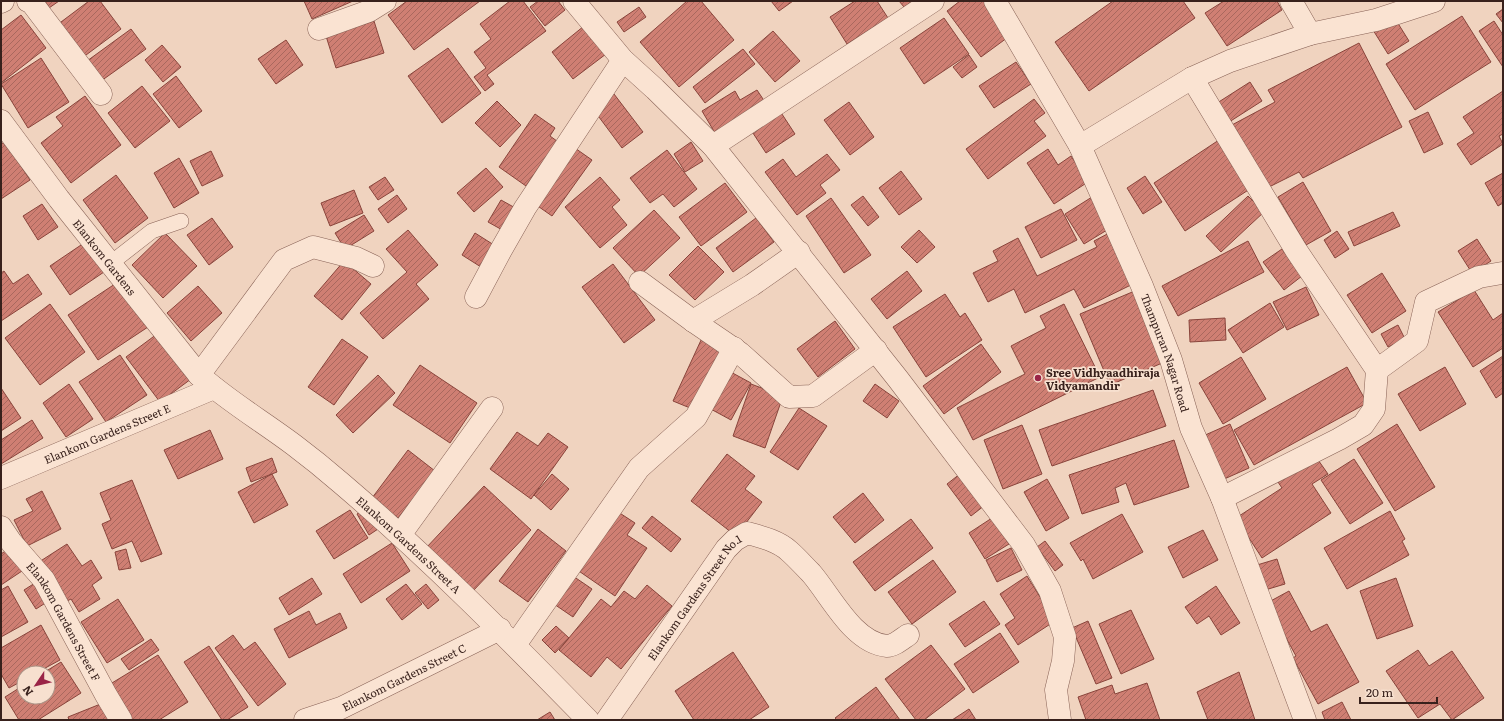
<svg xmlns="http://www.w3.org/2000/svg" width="1504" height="721" font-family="Literata,serif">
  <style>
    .building { fill: url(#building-hatch); stroke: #89443b }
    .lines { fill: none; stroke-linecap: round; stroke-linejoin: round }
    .service-casing { stroke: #896357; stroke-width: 16 }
    .minor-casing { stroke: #896357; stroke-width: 23 }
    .service { stroke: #fae3d2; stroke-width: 15 }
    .minor { stroke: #fae3d2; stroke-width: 22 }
    .poi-dot { fill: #9a2447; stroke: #f7e0cf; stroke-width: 1.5 }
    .labels { text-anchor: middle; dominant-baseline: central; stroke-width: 3.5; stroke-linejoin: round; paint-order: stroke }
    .street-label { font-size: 11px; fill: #38211c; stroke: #f7e0cf }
    .poi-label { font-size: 11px; font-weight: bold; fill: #38211c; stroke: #f7e0cf; text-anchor: start }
  </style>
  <defs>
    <pattern id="building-hatch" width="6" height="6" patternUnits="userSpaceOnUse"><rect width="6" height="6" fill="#cf7f73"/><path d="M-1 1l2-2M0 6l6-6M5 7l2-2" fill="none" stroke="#a9685e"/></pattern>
  </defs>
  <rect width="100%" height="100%" fill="#f0d3bf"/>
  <path class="building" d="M45,1H59L49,8Z
    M89,1H100L121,29L82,58L57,25Z
    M304,1H353L312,19Z
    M407,1H480L414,50L388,15Z
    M510,1H523L546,31L487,75L494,84L485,91L474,77L486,68L474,52L491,39L480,24Z
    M538,1H558L565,10L545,26L530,7Z
    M687,1H701L734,40L679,87L640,42Z
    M771,1H793L779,11Z
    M855,1H877L888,18L847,44L830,17Z
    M899,1H913L904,7Z
    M960,1H985L1011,35L981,57L947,11Z
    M1113,1H1183L1195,18L1089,91L1055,42Z
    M1224,1H1277L1282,10L1227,46L1205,13Z
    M639,7L646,17L624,32L617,22Z
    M1503,9V23L1496,14Z
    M21,15L46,48L1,83V30Z
    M1462,16L1491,62L1415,110L1386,64Z
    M1394,17L1409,41L1388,54L1373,30Z
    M944,18L969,54L924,84L900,48Z
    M374,21L384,53L336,68L326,36Z
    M1494,21L1503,35V67L1479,31Z
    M584,26L606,54L573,79L552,52Z
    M131,29L146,49L101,81L87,61Z
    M773,31L800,61L775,82L749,52Z
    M286,40L303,65L276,84L258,59Z
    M1359,43L1402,127L1303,178L1299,172L1263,190L1230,126L1275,102L1268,90Z
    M162,45L181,67L163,82L145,60Z
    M448,48L481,93L442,123L408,76Z
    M743,49L755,64L705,103L693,87Z
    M969,55L977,67L962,78L953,67Z
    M41,58L69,102L28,128L1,84Z
    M1016,62L1031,84L994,108L979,86Z
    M176,76L202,111L179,128L153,94Z
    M1250,82L1262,101L1226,124L1214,105Z
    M142,86L170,121L135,148L108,113Z
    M757,90L765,102L715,133L702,111L735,91L740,100Z
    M1503,91V134L1499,136L1503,144L1471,165L1457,144L1474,133L1463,117Z
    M614,94L643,132L622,148L593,109Z
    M85,96L121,145L71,183L41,143L63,126L56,117Z
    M1034,99L1045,113L1034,121L1046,136L988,179L966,149Z
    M497,101L521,125L500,147L475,123Z
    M849,102L874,137L850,155L824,120Z
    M778,108L795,134L766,153L749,127Z
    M1428,112L1443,144L1424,153L1409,121Z
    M535,114L555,128L550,136L561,144L543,161L526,186L499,167Z
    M1222,138L1253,187L1185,231L1154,183Z
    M5,142L30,180L1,199V144Z
    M691,142L703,161L685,172L674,154Z
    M572,146L592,160L552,216L532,202Z
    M1048,149L1058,165L1071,156L1088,182L1054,204L1027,163Z
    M667,150L697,189L674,207L663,194L650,203L630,178Z
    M211,151L223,176L202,186L190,161Z
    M827,154L840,170L820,185L826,193L797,215L765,172L783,159L796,177Z
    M179,158L199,193L174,208L154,173Z
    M486,168L503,187L474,212L457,193Z
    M901,171L922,199L899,215L879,188Z
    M1503,173V203L1498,206L1485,183Z
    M116,175L148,218L115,243L83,200Z
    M1145,176L1162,202L1143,214L1127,188Z
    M385,177L394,190L378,200L369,187Z
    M600,177L620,200L612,207L627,225L600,248L565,207Z
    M1303,182L1331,231L1306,245L1278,197Z
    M725,183L747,212L701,246L679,217Z
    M354,190L363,213L330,226L321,203Z
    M397,195L407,209L388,223L378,209Z
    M863,196L879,217L868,226L851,205Z
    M1248,196L1264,212L1221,252L1206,236Z
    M1092,197L1112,227L1084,244L1065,214Z
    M831,198L871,255L844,273L806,216Z
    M501,200L519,210L506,232L488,222Z
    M42,204L58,227L38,240L23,216Z
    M1061,209L1077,240L1041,258L1025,227Z
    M654,210L680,238L639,276L613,248Z
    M1393,212L1400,226L1354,246L1348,232Z
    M364,215L374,231L345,249L335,233Z
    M212,218L233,247L209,265L187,235Z
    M756,218L774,242L733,272L716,248Z
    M408,230L438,265L416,284L429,299L383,339L360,313L407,272L386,249Z
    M919,230L935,247L917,263L901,247Z
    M1113,231L1137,282L1084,308L1074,289L1025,313L1014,289L988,302L973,273L998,261L993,251L1018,238L1037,276L1097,247L1094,241Z
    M1337,231L1349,249L1335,258L1324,240Z
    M165,233L197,266L163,298L132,265Z
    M475,233L494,245L481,267L462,255Z
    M1477,239L1491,261L1472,273L1458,251Z
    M1248,241L1264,272L1178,316L1162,286Z
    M84,243L104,272L70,295L50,266Z
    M698,246L724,272L695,300L669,275Z
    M1282,249L1302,276L1284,290L1263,262Z
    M344,261L371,284L342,320L314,296Z
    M613,264L655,320L624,343L582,287Z
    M4,271L13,284L28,274L42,294L1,321V273Z
    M907,271L922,291L887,319L871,299Z
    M1382,273L1406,311L1372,333L1347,295Z
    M118,282L148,327L98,360L68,315Z
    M198,286L222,313L191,341L167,313Z
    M1306,287L1319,315L1287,330L1273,302Z
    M1137,290L1167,361L1110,385L1080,314Z
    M1474,290L1493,320L1503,313V348L1473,367L1438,312Z
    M945,294L960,317L965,313L982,340L926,377L893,327Z
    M1270,303L1284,327L1243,353L1228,330Z
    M50,304L85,352L40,385L5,338Z
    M1064,304L1100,377L973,440L957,408L1025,374L1011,346L1046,328L1040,316Z
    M1225,318L1226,340L1190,342L1189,320Z
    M835,321L855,349L818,377L797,349Z
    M1398,325L1405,339L1388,347L1381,334Z
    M157,334L191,379L160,402L126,357Z
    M702,338L723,348L695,410L673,401Z
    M342,339L368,357L334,405L308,387Z
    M981,344L1001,372L944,414L923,386Z
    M120,355L147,395L106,422L79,382Z
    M1503,356V393L1496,398L1480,371Z
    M1241,357L1266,399L1223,424L1199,383Z
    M420,365L477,403L450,443L393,405Z
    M1347,367L1367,403L1254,465L1234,430Z
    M1445,367L1466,404L1420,431L1398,394Z
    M727,370L751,383L731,420L707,407Z
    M378,375L395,393L353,433L336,415Z
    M69,384L93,419L66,437L43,403Z
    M751,384L783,396L765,448L733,436Z
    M875,384L899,401L887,418L863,401Z
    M1,388L21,418L1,431Z
    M1153,390L1166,426L1052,466L1039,430Z
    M799,408L827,426L798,470L770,452Z
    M32,420L43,438L1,464V440Z
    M1230,424L1249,468L1222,480L1203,436Z
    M1397,424L1435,487L1395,511L1357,449Z
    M1022,425L1042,474L1003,489L984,440Z
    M210,430L223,459L178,479L164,450Z
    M517,432L538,446L548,433L568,447L531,499L490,469Z
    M1174,440L1189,487L1134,505L1126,483L1115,488L1119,502L1082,514L1069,475Z
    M408,450L435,471L398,518L372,498Z
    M727,454L755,476L745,489L762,502L736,536L691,501Z
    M1316,457L1328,474L1312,484L1331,513L1262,558L1236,518L1282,488L1278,482Z
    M272,458L277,472L251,482L246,468Z
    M1354,459L1383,503L1350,524L1321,480Z
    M965,470L989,502L971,516L947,484Z
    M272,474L288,505L254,523L238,492Z
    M552,474L569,489L551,510L534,495Z
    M1047,479L1069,518L1046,531L1024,492Z
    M132,480L162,554L141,562L132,541L112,549L102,524L111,520L100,493Z
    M484,486L531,530L472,592L426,548Z
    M42,491L61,529L27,546L14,520L33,511L26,499Z
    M863,493L884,520L855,543L833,517Z
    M366,508L378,529L369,535L357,514Z
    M612,508L635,523L627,535L647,548L615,596L573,567Z
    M350,510L368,538L334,559L316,531Z
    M1390,511L1405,539L1402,541L1409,555L1347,589L1324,548Z
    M1122,514L1143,552L1093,579L1083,559L1081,561L1070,543Z
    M652,516L681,539L671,552L642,528Z
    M992,518L1009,544L985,559L969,533Z
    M911,519L933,548L875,591L853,562Z
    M538,529L566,551L528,602L499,581Z
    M1203,530L1218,560L1183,578L1168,547Z
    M1045,541L1063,565L1055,571L1037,547Z
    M392,543L410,571L361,603L343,574Z
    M67,544L82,566L91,560L102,578L92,585L100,599L79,612L71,599L65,602L39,562Z
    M11,547L25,569L1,585V554Z
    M1011,548L1022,570L997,582L986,560Z
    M126,549L131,568L119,570L115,552Z
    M1277,559L1285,584L1265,590L1257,565Z
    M933,560L956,592L912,624L888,592Z
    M570,574L592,589L573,617L551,602Z
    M1027,576L1055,621L1018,645L1005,625L1015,618L1000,594Z
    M312,578L322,594L289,615L279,598Z
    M1396,578L1413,626L1377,639L1360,591Z
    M35,583L47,602L36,609L24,590Z
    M406,584L422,604L402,620L386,599Z
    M426,584L439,600L428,609L415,593Z
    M647,585L672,606L621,669L607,657L591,677L559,650L601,599L611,607L624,591L635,599Z
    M8,586L28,622L1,637V590Z
    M1216,586L1240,623L1221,635L1209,616L1197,624L1185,607Z
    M1289,591L1311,632L1327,624L1359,682L1318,704L1293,658L1296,656L1267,603Z
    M118,599L144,640L107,663L81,622Z
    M984,601L1000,624L965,647L949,624Z
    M1131,610L1154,659L1121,674L1099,624Z
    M309,611L316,625L340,613L347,628L289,658L274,629Z
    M1088,621L1112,678L1096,684L1072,628Z
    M41,625L60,660L36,673H24V680L9,688L1,674V648Z
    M556,626L569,638L555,653L542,640Z
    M1000,633L1019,662L973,693L954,664Z
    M233,635L244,650L255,642L286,684L258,706L215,648Z
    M151,639L159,650L129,670L121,659Z
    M931,645L965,689L924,720H916L885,679Z
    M209,646L248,707L227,720H222L184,662Z
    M1418,650L1429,666L1452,651L1484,698L1452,720L1440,704L1418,718L1386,671Z
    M733,652L769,707L749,720H694L675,691Z
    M158,655L188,702L159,720H128L107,686Z
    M61,662L81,693L38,720H19L5,697L24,685V697H48V673H43Z
    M1239,672L1255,720H1208L1197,692Z
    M1147,683L1160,720H1086L1078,697L1112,685L1115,694Z
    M876,687L900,720H837L835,718Z
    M1342,702L1351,720H1325L1322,712Z
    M103,703L110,720H69L68,717Z
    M969,709L976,720H952Z
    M550,712L555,720H537Z"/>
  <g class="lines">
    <g class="service-casing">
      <path id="service" d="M111,263L152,231L181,221"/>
    </g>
    <g class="minor-casing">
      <g id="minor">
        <path d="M28,1L32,3L101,94"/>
        <path d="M574,1L623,60L655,89L713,146L898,379L1024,545L1050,591L1065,637L1063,661L1056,690L1060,720"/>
        <path id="s1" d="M995,1L1080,146L1142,286L1171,360L1191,428L1222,498L1305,720"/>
        <path d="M1291,1L1310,34"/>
        <path d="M1,2L3,1"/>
        <path d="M319,29L369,11L385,1"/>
        <path d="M1192,78L1296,250L1377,370L1374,409L1363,425L1339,439L1222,498"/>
        <path id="s2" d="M1,121L59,199L199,375C228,401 262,421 294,445C310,457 326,470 341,483C428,557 508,638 588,720"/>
        <path d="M713,146L933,1"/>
        <path d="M1080,146L1192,78L1230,61L1310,34L1376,20L1434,1"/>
        <path d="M640,282L693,321L740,353L789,397L813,396L876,350"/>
        <path d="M476,297L501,250L525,208L623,60"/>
        <path d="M693,321L752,285L799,252"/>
        <path d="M1377,370L1417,341L1426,302L1479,277L1502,273"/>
        <path d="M199,375L284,260L313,247L356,258L373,266"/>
        <path id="s3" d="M1,478L214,388"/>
        <path id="s4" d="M1,527L11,542L44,580L106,695L121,720"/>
        <path d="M400,535L492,408"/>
        <path d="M515,645L639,468L696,417L734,348"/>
        <path id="s5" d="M305,720L341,708L500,629"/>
        <path id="s6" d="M607,720L726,549L735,540L747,533C762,537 778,541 789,551C797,558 804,566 811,573C831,596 853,643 887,646C894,646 902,639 908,635"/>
      </g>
    </g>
    <use href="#service" class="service"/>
    <use href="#minor" class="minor"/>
  </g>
  <circle class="poi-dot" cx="1038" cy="378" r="4"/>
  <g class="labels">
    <g class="street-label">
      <text stroke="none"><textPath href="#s2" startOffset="171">Elankom Gardens</textPath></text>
      <text stroke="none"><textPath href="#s1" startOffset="392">Thampuran Nagar Road</textPath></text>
      <text stroke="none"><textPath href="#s3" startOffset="115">Elankom Gardens Street E</textPath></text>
      <text stroke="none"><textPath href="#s2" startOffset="592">Elankom Gardens Street A</textPath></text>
      <text stroke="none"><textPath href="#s6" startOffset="151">Elankom Gardens Street No.1</textPath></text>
      <text stroke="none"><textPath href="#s4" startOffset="114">Elankom Gardens Street F</textPath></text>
      <text stroke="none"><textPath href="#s5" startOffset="108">Elankom Gardens Street C</textPath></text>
    </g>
    <g class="poi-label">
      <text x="1046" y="372">Sree Vidhyaadhiraja<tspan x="1046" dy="13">Vidyamandir</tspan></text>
    </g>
  </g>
  <rect width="1504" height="721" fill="none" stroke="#38211c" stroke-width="4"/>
  <g transform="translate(36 685) rotate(235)"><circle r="19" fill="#f7e0cf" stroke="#ab9487"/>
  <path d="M0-3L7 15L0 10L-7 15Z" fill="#9a2447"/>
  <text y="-6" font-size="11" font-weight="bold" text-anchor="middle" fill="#38211c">N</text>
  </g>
  <path d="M1360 697v6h77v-6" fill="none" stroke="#38211c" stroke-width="2"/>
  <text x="1366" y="697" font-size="12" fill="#38211c" stroke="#f7e0cf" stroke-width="3" paint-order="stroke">20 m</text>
</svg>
